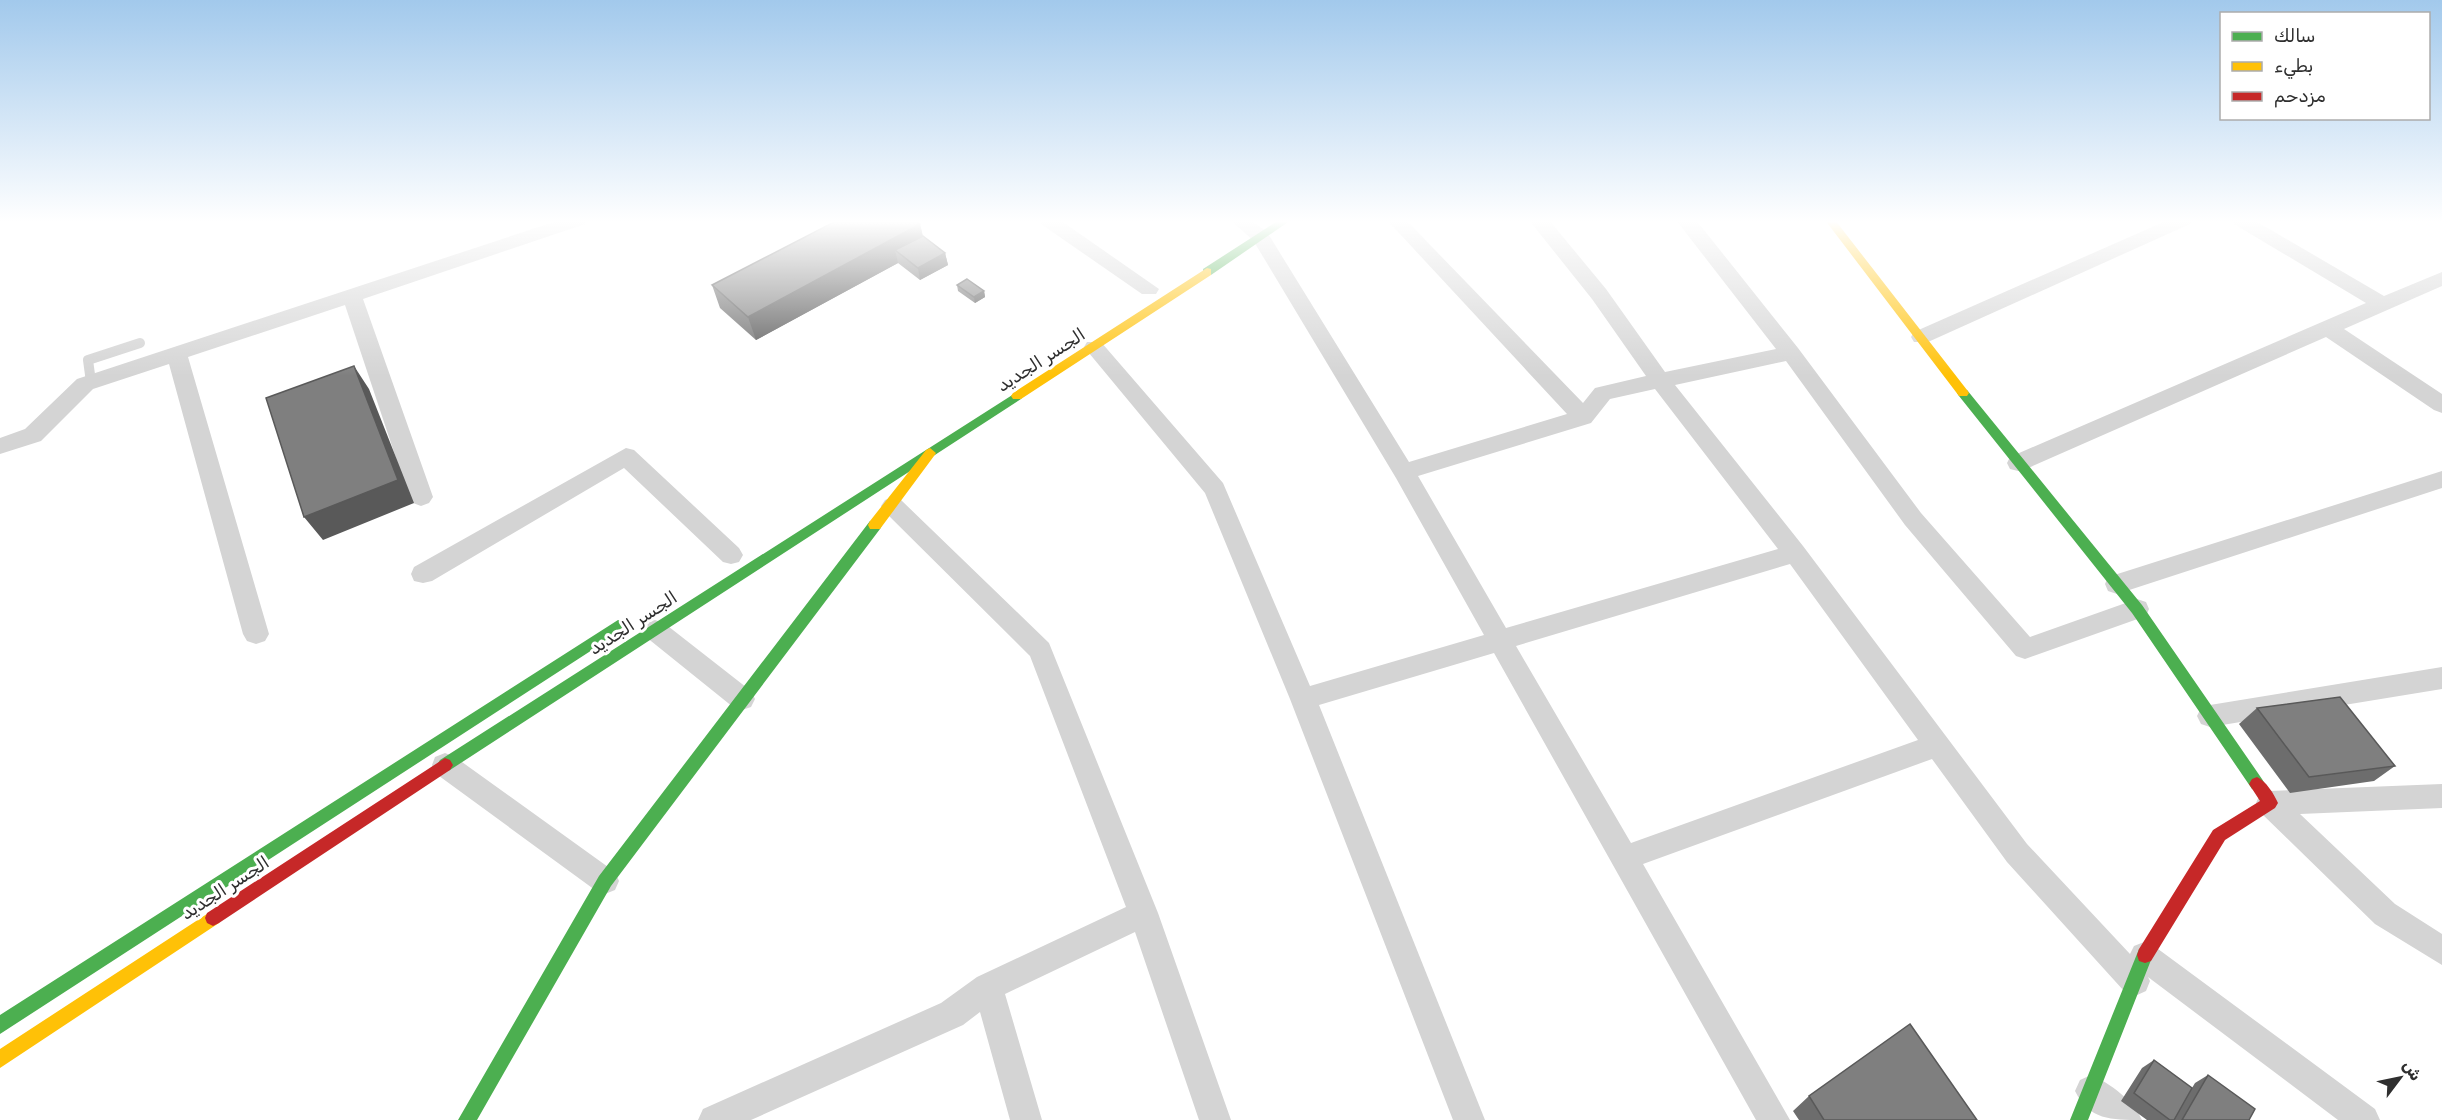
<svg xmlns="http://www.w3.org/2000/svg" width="2442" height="1120" font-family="Rubik,Vazirmatn,sans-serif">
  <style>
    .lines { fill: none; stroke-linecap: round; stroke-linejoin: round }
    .lane { stroke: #d4d4d4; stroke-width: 10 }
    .street { fill: #d4d4d4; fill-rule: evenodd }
    .fast { fill: #4caf50; fill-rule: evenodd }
    .slow { fill: #ffc107; fill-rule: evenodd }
    .jam { fill: #c62828; fill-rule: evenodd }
    .wall { fill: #6d6d6d }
    .shaded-wall { fill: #595959 }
    .building { fill: #7f7f7f; stroke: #595959; stroke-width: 1.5 }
    .labels { text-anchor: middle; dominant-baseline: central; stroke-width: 6; stroke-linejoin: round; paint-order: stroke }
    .street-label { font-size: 18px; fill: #2f2f2f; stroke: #fff }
  </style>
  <rect width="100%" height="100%" fill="#fff"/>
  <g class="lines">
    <path class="lane" d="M91,382L88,360L140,343"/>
    <path class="street" d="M560,220H588L585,224L363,299L433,497L429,503L421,506L413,503L409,497L345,305L188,357L269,634L265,641L256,644L247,641L243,634L169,364L93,389L41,441L0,454V438L25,429L77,379Z
      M1039,220H1060L1159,289L1156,294H1142L1041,224Z
      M1230,220H1251L1267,232L1409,462L1567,414L1387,220H1406L1583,403L1595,388L1646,376L1592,299L1529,220H1549L1606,289L1665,372L1776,349L1676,220H1696L1798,348L1921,513L2030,637L2137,599L2146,602L2149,609L2146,616L2025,659L2016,656L1905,525L1786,361L1675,385L1803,546L2027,844L2130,954L2134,946L2144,942L2154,946L2375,1109L2380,1120H2338L2148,977L2150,981L2146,991L2135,996L2124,991L2007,862L1932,759L1643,864L1790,1120H1756L1494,653L1319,705L1485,1120H1453L1290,699L1205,493L1084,347L1087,342H1101L1223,483L1310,686L1484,635L1396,478L1253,240ZM1655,389L1778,549L1506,628L1418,476L1591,423L1610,399ZM1790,564L1918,740L1631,843L1516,646Z
      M2168,220H2193L2190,224L1928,342H1914L1911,337L1914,332Z
      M2232,220H2254L2384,296L2442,272V286L2344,329L2442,394V413L2434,410L2326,337L2026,469L2018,471L2010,469L2007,463L2010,457L2366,303L2234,224Z
      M626,448L634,450L739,548L743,555L739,562L731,564L723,562L624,468L432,581L423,583L414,581L411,574L414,567Z
      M2442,471V488L2117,594L2108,591L2105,584L2108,577Z
      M893,497L901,500L1049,643L1158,913L1231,1120H1199L1135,932L1005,994L1042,1120H1010L980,1012L963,1025L751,1120H698L703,1109L941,1003L977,977L1126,907L1030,656L885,512L881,506L885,500Z
      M655,620L664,623L751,691L755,699L751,707L742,710L733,707L646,637L642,630L646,623Z
      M2442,667V689L2210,727L2201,724L2197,716L2201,708L2210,705Z
      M445,753L455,757L615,872L619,881L615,890L605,894L595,890L435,773L432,765L435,757Z
      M2442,784V808L2300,814L2395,904L2442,934V965L2375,924L2260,812L2256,803L2260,794L2270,791Z
      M2091,1075C2110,1083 2134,1101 2142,1120C2111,1120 2089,1120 2075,1091L2080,1080Z"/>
    <path class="fast" d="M1279,220H1291L1211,275H1203V269Z
      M1963,389L1967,390L2142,605L2262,779L2265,784L2262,789L2257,791L2252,789L2132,613L1959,396L1957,393Z
      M1017,392L1021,393L1023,396L1021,399L450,770L445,772L440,770L437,765L440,760Z
      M875,520L880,521L882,525L880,529L611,886L477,1120H458L599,876L870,521Z
      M618,620L623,622L625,626L623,630L0,1034V1015Z
      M2145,947L2151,949L2153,955L2088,1120H2070L2139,949Z"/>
    <path class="slow" d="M1825,220H1835L1967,390L1969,393L1967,396H1959Z
      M1207,268L1211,269V275L1021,399H1013L1011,396L1013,393Z
      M930,448L936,453L934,456L880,529H870L868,525L870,521L926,450Z
      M213,910L219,913L221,918L219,923L0,1068V1049Z"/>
    <path class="jam" d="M445,758L450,760L453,765L450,770L219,923L213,926L207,923L205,918L207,913Z
      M2257,777C2266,781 2274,794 2278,803L2275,808L2225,840L2151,961L2145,963L2139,961L2137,955L2139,949L2213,830L2260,801L2249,784L2252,779Z"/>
  </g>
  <path class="wall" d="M920,224L923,236L945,253L948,265L920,280L898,263L756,340L720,308L712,285Z
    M957,285L984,291L985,297L975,303L958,291Z
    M2257,708L2395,766L2374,781L2290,793L2239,724Z
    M2154,1060L2192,1088L2195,1083L2208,1075L2249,1120H2147L2121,1101L2142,1068Z
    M1809,1096L1977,1120H1799L1793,1111Z"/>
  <path class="shaded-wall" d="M920,224L925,248L895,250L898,263L756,340L748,317Z
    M945,253L948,265L920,280L918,268Z
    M984,291L985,297L975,303L974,297Z
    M354,366L369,389L414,503L323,540L304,517Z"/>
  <path class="building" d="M838,220H914L920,224L748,317L712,285Z
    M923,236L945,253L918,268L895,250Z
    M967,279L984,291L974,297L957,285Z
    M354,366L398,480L304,517L266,398Z
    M2340,697L2395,766L2309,777L2257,708Z
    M1910,1024L1977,1120H1824L1809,1096Z
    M2154,1060L2192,1088L2174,1120H2170L2134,1093Z
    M2208,1075L2255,1109L2249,1120H2182Z"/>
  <linearGradient id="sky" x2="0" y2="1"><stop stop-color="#a2c9ec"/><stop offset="0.59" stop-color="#fff"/><stop offset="1" stop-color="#fff" stop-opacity="0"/></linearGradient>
  <rect width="2442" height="376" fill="url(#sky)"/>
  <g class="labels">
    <g class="street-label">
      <text transform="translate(1041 360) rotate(-33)">الجسر الجديد</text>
      <text transform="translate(633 623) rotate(-33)">الجسر الجديد</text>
      <text transform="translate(225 888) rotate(-33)">الجسر الجديد</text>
    </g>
  </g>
  <rect x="2220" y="12" width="210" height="108" fill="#ffffff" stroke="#acacac" stroke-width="1.5"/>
  <rect x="2232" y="32" width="30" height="9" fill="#4caf50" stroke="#acacac" stroke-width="1.5"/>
  <text x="2274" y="42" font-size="18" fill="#2f2f2f">سالك</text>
  <rect x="2232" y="62" width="30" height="9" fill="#ffc107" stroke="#acacac" stroke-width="1.5"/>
  <text x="2274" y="72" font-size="18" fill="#2f2f2f">بطيء</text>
  <rect x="2232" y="92" width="30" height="9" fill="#c62828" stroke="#acacac" stroke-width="1.5"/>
  <text x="2274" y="102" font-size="18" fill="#2f2f2f">مزدحم</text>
  <g transform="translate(2400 1078) rotate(58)" stroke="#ffffff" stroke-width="4.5" paint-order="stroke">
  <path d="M0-4.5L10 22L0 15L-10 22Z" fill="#2f2f2f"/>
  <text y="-9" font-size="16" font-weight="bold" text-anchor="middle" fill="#2f2f2f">ش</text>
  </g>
</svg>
